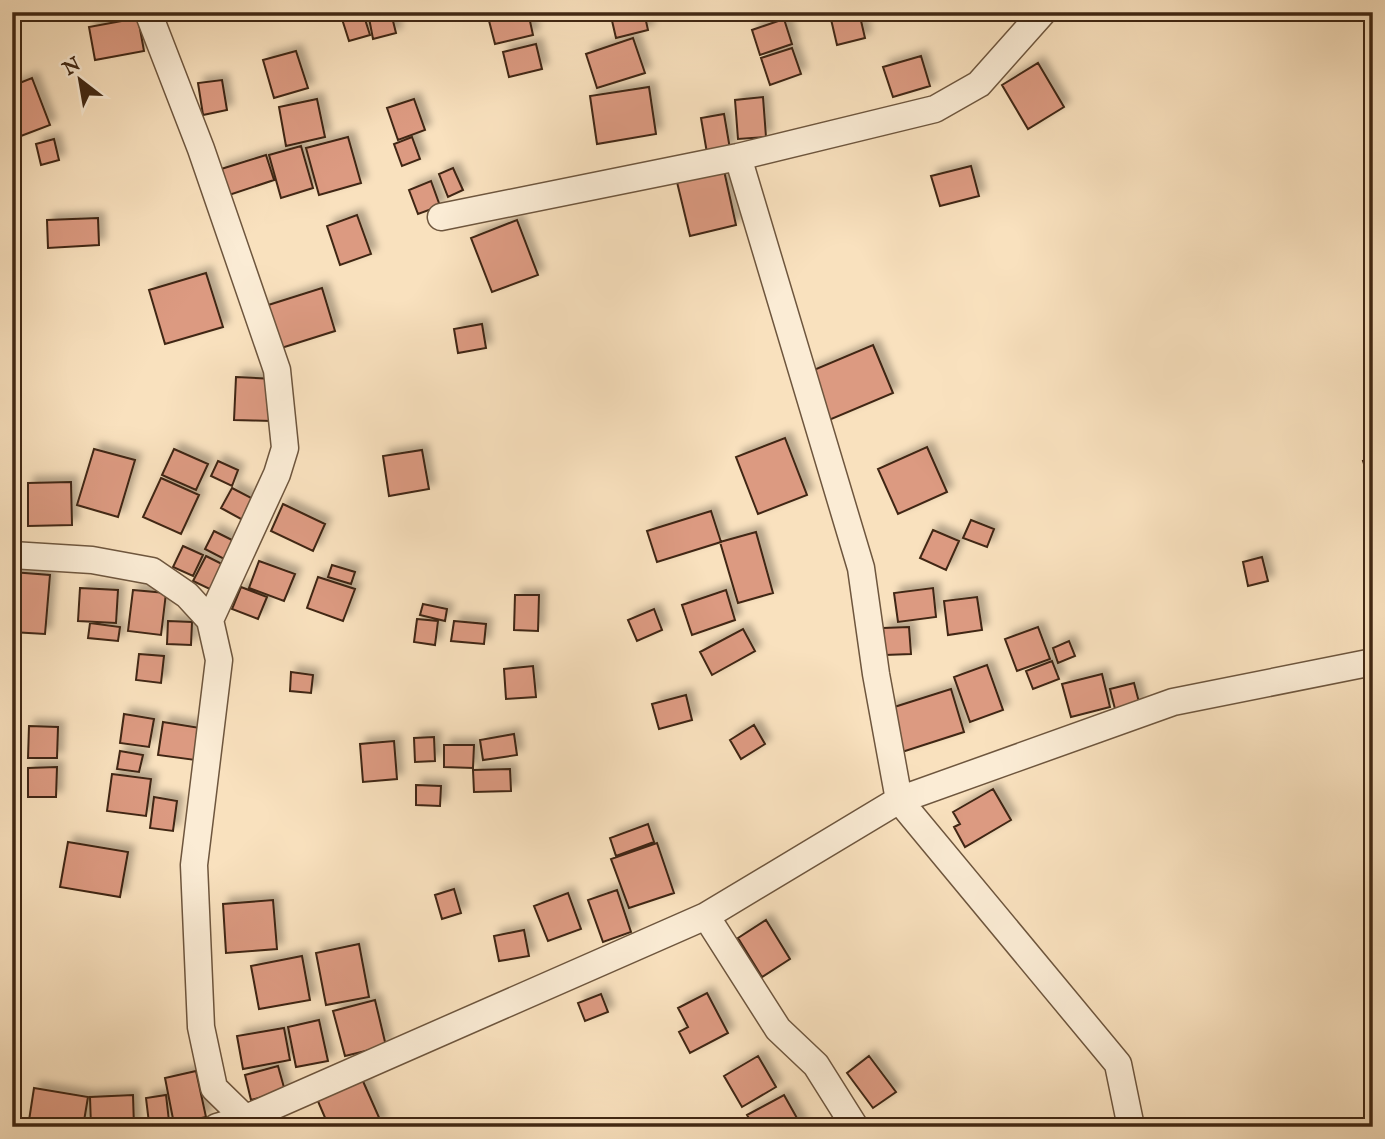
<svg xmlns="http://www.w3.org/2000/svg" width="1385" height="1139" font-family="'IM FELL English',serif">
  <style>
    .building { fill: #dc9a81; stroke: #402713; stroke-width: 2; filter: url(#shadow) }
    .lines { fill: none; stroke-linecap: round; stroke-linejoin: round }
    .street-casing { stroke: #6e563e; stroke-width: 29 }
    .street { stroke: #fbecd5; stroke-width: 26 }
  </style>
  <defs>
    <filter id="shadow"><feDropShadow dx="6" dy="-6" stdDeviation="3.5" flood-color="#0004"/></filter>
  </defs>
  <rect width="100%" height="100%" fill="#f9e1be"/>
  <filter id="stains"><feTurbulence type="fractalNoise" baseFrequency=".00286" numOctaves="4"/><feColorMatrix values="0 0 0 0 .2 0 0 0 0 .09 0 0 0 0 .02 0 0 0 .5 -.17"/></filter>
  <radialGradient id="worn" r=".72"><stop offset=".6" stop-color="#630" stop-opacity="0"/><stop offset="1" stop-color="#630" stop-opacity=".3"/></radialGradient>
  <path class="building" d="M528,12L533,35L495,44L487,13Z
    M610,12H644L648,30L616,38Z
    M842,12H859L865,38L837,45L830,15Z
    M363,13L370,35L349,41L342,19Z
    M391,13L396,33L373,39L369,18Z
    M138,18L144,51L95,60L89,27Z
    M784,19L792,44L760,55L752,30Z
    M633,38L645,73L597,88L586,54Z
    M536,44L542,69L509,77L503,52Z
    M792,48L801,74L770,85L761,58Z
    M296,51L308,88L274,98L263,60Z
    M921,56L930,86L893,97L883,67Z
    M1038,63L1064,107L1028,129L1002,85Z
    M32,78L50,125L13,139L12,86Z
    M222,80L227,110L203,115L198,83Z
    M649,87L656,134L597,144L590,96Z
    M763,97L766,137L738,139L735,100Z
    M317,99L325,137L286,146L279,107Z
    M414,99L425,130L398,140L387,108Z
    M724,114L730,149L707,153L701,118Z
    M348,137L361,183L319,195L306,148Z
    M412,137L420,159L402,166L394,144Z
    M54,139L59,160L41,165L36,144Z
    M301,146L313,188L281,198L269,155Z
    M266,155L274,180L226,196L218,170Z
    M723,166L736,225L690,236L676,178Z
    M971,166L979,196L940,206L931,176Z
    M453,168L463,190L448,197L439,174Z
    M431,181L440,206L418,214L409,190Z
    M357,215L371,254L340,265L327,226Z
    M98,218L99,245L48,248L47,220Z
    M517,220L538,275L492,292L471,238Z
    M206,273L223,327L165,344L149,290Z
    M322,288L335,331L275,350L262,307Z
    M482,324L486,348L458,353L454,329Z
    M873,345L893,393L829,420L809,372Z
    M236,377L274,379L272,421L234,420Z
    M785,438L807,495L758,514L736,457Z
    M927,447L947,492L898,514L878,469Z
    M1373,448V481L1370,482L1363,461L1372,458L1369,449Z
    M94,449L135,460L118,517L77,505Z
    M174,449L208,464L196,490L162,475Z
    M422,450L429,489L389,496L383,456Z
    M218,461L238,470L232,486L211,476Z
    M161,478L199,495L181,534L143,517Z
    M71,482L72,525L28,526V483Z
    M232,488L261,503L250,524L221,508Z
    M283,504L325,524L313,551L271,531Z
    M711,511L721,542L657,562L647,531Z
    M971,520L994,529L987,547L963,538Z
    M933,530L959,541L946,570L920,558Z
    M214,531L238,543L228,561L205,549Z
    M756,532L773,593L738,603L720,542Z
    M183,546L203,555L193,576L173,567Z
    M206,556L228,567L216,592L193,581Z
    M1262,557L1268,581L1248,586L1243,562Z
    M259,561L295,574L284,601L249,588Z
    M332,565L355,572L351,584L328,577Z
    M12,572L50,575L45,634L12,632Z
    M318,577L355,589L343,621L307,608Z
    M241,587L267,597L258,619L232,609Z
    M80,588L118,590L116,623L78,621Z
    M933,588L936,617L898,622L894,593Z
    M133,590L166,593L161,635L128,631Z
    M726,590L735,620L692,635L682,605Z
    M515,595H539L538,631L514,630Z
    M977,597L982,630L948,635L944,601Z
    M423,604L447,609L445,621L420,615Z
    M654,609L662,630L637,641L628,620Z
    M417,619L438,621L435,645L414,642Z
    M168,621L192,622L191,645L167,644Z
    M454,621L486,624L484,644L451,641Z
    M90,623L120,627L118,641L88,638Z
    M909,627L911,654L885,655L883,628Z
    M1038,627L1050,659L1017,671L1005,639Z
    M743,629L755,651L712,675L700,652Z
    M1069,641L1075,656L1058,663L1053,648Z
    M139,654L164,656L161,683L136,680Z
    M1052,661L1059,679L1033,689L1026,671Z
    M987,665L1003,710L970,722L954,677Z
    M533,666L536,697L506,699L504,669Z
    M291,672L313,675L311,693L290,691Z
    M1102,674L1110,707L1071,717L1062,684Z
    M1134,683L1140,706L1116,713L1110,689Z
    M951,689L964,732L902,752L888,709Z
    M686,695L692,720L659,729L652,704Z
    M124,714L154,719L149,747L120,743Z
    M163,722L200,728L195,760L158,755Z
    M754,725L765,744L741,759L730,740Z
    M29,726L58,727L57,758H28Z
    M514,734L517,755L483,760L480,740Z
    M434,737L435,761L415,762L414,738Z
    M394,741L397,779L363,782L360,744Z
    M444,745H474L473,768L444,767Z
    M120,751L143,755L139,772L117,769Z
    M57,767L56,797H28V768Z
    M510,769L511,791L474,792L473,770Z
    M112,774L151,779L146,816L107,811Z
    M416,785L441,786L440,806L416,805Z
    M993,789L1011,820L965,847L954,827L960,824L953,812Z
    M154,797L177,801L173,831L150,828Z
    M648,824L654,842L616,856L610,838Z
    M68,842L128,852L120,897L60,887Z
    M657,843L674,893L629,908L611,859Z
    M454,889L461,913L442,919L435,895Z
    M617,890L631,932L603,942L588,900Z
    M568,893L581,929L548,941L534,906Z
    M273,900L277,949L226,953L223,904Z
    M766,920L790,959L762,977L738,938Z
    M524,930L529,956L499,961L494,936Z
    M359,944L369,997L326,1005L316,953Z
    M302,956L310,1000L259,1009L251,966Z
    M707,993L728,1033L690,1053L679,1032L688,1027L678,1008Z
    M601,994L608,1012L585,1021L578,1003Z
    M375,1000L386,1046L345,1056L333,1011Z
    M319,1020L328,1061L296,1067L288,1027Z
    M284,1028L290,1060L243,1069L237,1036Z
    M758,1056L776,1087L742,1107L724,1076Z
    M869,1056L896,1092L873,1108L847,1073Z
    M278,1066L285,1091L251,1100L245,1075Z
    M196,1071L206,1117L174,1124L165,1078Z
    M362,1079L381,1122L370,1127H329L317,1099Z
    M34,1088L88,1097L83,1127H28Z
    M133,1095L134,1127H91L90,1097Z
    M166,1095L169,1121L149,1123L146,1098Z
    M784,1095L802,1127H754L747,1115Z"/>
  <g class="lines">
    <g class="street-casing">
      <path id="street" d="M148,12L201,149L277,370L285,448L277,474L210,620
        M738,157L861,568L876,674L899,800L1118,1064L1131,1127
        M441,217L738,157L935,109L979,84L1043,12
        M12,555L92,560L152,571L187,595L210,620L219,660L194,865L201,1027L214,1088L254,1127
        M706,916L778,1029L816,1065L855,1127
        M217,1127L244,1119L706,916L899,800L1173,702L1373,662"/>
    </g>
    <use href="#street" class="street"/>
  </g>
  <rect width="1385" height="1139" fill="none" stroke="#f9e1be" stroke-width="42"/>
  <rect x="14" y="14" width="1357" height="1111" fill="none" stroke="#402713" stroke-width="3.5"/>
  <rect x="21" y="21" width="1343" height="1097" fill="none" stroke="#402713" stroke-width="2"/>
  <g transform="translate(80 80) rotate(329)" stroke="#fbecd5" stroke-width="5" paint-order="stroke">
  <path d="M0-5L12 26L0 18L-12 26Z" fill="#402713"/>
  <text y="-10" font-size="19" font-weight="bold" text-anchor="middle" fill="#402713">N</text>
  </g>
  <rect width="100%" height="100%" filter="url(#stains)"/>
  <rect width="100%" height="100%" fill="url(#worn)"/>
</svg>
